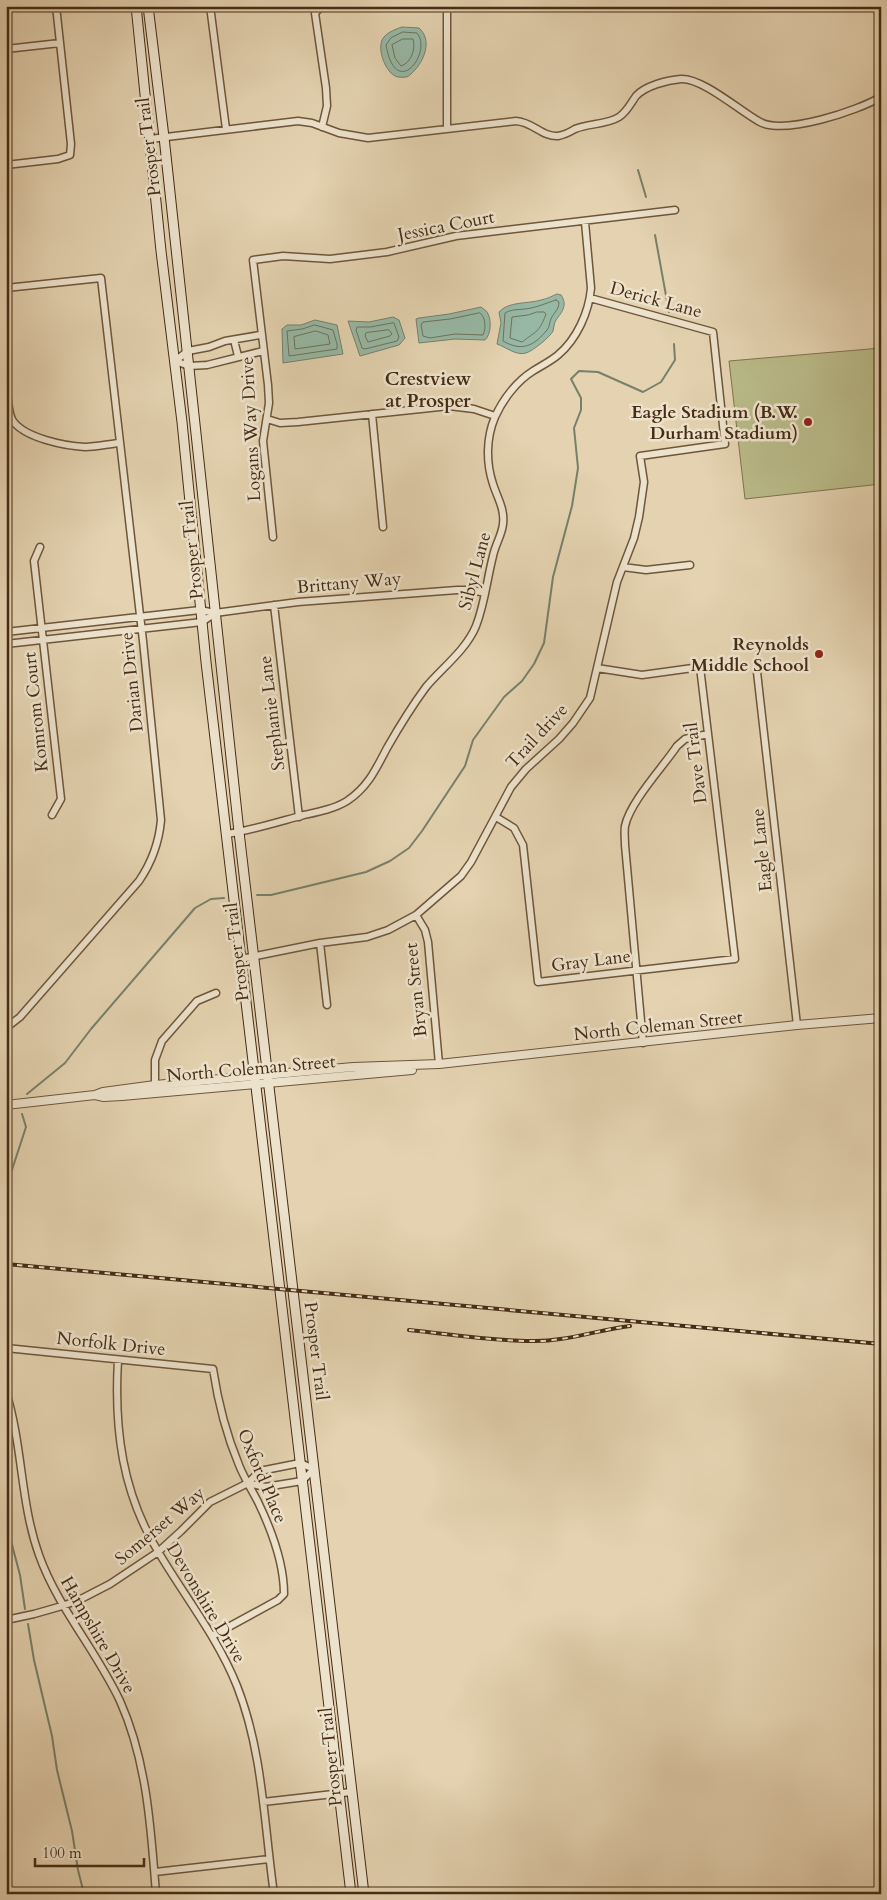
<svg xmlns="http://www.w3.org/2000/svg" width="887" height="1900" font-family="Cardo,serif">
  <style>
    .green { fill: #b9ba88; stroke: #80734e }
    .water { fill: #97b8a5; stroke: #77806b }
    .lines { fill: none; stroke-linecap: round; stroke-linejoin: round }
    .shore { stroke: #6e725d; stroke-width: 1 }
    .stream { stroke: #77806b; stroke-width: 2 }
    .minor-casing { stroke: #6e563c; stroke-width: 9 }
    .tertiary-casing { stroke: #6e563c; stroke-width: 10 }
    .secondary-casing { stroke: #462c15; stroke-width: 11 }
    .minor { stroke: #ede2cc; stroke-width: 6 }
    .tertiary { stroke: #ede2cc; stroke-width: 8 }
    .secondary { stroke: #ede2cc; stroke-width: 9 }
    .rail-casing { stroke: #462c15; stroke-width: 4 }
    .rail { stroke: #ede2cc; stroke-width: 2; stroke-dasharray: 5.5; stroke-linecap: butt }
    .poi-dot { fill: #8f2418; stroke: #ede2cc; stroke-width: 2 }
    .labels { text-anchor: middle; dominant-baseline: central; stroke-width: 5; stroke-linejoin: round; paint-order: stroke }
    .street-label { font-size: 18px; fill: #462c15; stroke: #ede2cc }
    .poi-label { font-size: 18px; font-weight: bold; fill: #462c15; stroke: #ede2cc; text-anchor: end }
    .neighbourhood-label { font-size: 19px; font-weight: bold; fill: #462c15; stroke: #ede2cc }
  </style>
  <rect width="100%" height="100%" fill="#e4d2b0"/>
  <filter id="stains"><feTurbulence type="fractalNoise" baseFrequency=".004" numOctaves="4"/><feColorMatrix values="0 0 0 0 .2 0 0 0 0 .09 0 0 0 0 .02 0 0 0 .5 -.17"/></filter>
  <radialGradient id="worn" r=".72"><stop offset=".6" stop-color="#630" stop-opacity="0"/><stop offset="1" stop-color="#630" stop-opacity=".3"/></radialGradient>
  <path class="green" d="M881,348V484L745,499L729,361Z"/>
  <path class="water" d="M402,27L419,28C435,42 421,68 407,77C403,77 399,78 395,76C384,70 376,46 384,37C388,32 396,29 402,27Z
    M557,294L561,295C568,305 562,312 556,320C554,323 554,327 553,331C551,336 533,351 526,353C516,356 506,347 497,344L501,323L499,312C509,301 528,304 541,300C547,299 552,296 557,294Z
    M481,307C482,308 487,311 487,312C492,319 491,335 485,340L455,339L419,343L416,319L419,318L449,314Z
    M393,317L399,320L405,338L399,345L360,356L348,321L369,322Z
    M315,320L337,325L343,354L283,363L282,329L287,325H301Z"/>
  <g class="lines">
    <path class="shore" d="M403,32L417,33C433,52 396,102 386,45L391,38Z
      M403,39H413C416,49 411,63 401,66L395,58L392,45Z
      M556,300L559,302C559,310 554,312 551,319C549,322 550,327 547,330C534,346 522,352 503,341L505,313C512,309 517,310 525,309C536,308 546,303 556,300Z
      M537,312H544L546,314C539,333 536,331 522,342L510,338L512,317L528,315Z
      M480,313C486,317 486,329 483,335L455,334L430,338L423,336L421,325L423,322L450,319Z
      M394,323L399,337L397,341L365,349L362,348L356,330L357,327H370Z
      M315,325L333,330L337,344V349L289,356L287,331L302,329Z
      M389,330L392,334L390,336L368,342L365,336L366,333Z
      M316,331L328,335L330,344L295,349L294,337Z"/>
    <path class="stream" d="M638,170L646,197
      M655,235L669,312
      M257,895H271L366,872L390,861L409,848L422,831L465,766L473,740L504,697L522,681L534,664L544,643L553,577L572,506L578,468L574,428L581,410V398L571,379L579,371L598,372L643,392L661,382L675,360L674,344
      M27,1094L65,1063L91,1029L195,908L211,899L224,898
      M6,1188L26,1127L22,1114
      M6,1522L20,1575L25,1609
      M28,1624L34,1660L52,1736L57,1770L72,1831L78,1870L84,1894"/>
    <g class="minor-casing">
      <path id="minor" d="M210,6L226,129
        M447,6V129
        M6,49L60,43
        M322,127L327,106L326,88L315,13L322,6
        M150,139L298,121L312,123L339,133L368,138L516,121C533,122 542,137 558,136C564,135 570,132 575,129C589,123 606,125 619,117C627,112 631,103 636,96C645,86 667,80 681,79C703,78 741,112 760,122C785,135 857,111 881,97
        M6,165L58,159L70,155L71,144L56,6
        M6,288L101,278L143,641L161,820C159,843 152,862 139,881L20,1017L6,1028
        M234,340L238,356
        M175,361L188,351L209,347L225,341L260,335
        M175,361L189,366L207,365L263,351
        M6,376C7,387 7,412 13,421C25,438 65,446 85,447C96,447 108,444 119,443
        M372,414L383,527
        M267,419L280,423L298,422L449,406L474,409L495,416
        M273,537L263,441L269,403L268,385L253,260L283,256L330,259L387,252L456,236L675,210
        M40,547L34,561L61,799L52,815
        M623,567L646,570L690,565
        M274,605L299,817
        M6,632L200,610L215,613L298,602L457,590H472L485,593
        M6,644L202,622L215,613
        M757,672L797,1025
        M496,817L514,828L523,845L538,982L735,959L700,667L642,675L597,668
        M227,834C253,830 278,822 304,815C318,812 334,809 347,801C368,787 376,769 387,748C399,727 412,706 426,687C443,667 466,650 476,626C485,603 487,579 493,556C495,545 502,535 503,524C505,509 497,497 493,484C486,463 486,438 495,417C503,399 517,381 533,371C541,366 551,361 558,355C577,339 589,312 591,288L585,222
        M416,915L425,930L428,942L439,1064
        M320,943L327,1005
        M241,959L320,943L367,937L388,930L416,915L461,876L471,862L511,787L526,769L559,739L573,723L590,698L617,582L634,538L639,517L644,482L640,456L725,444L713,332L590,298
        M643,1043L625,845C625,839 624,832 625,826C630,802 663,767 677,746L685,739L708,734
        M155,1085V1060L162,1041L197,1001L216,993
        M6,1348L213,1369C218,1402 226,1434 239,1465C244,1478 252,1490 258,1502C271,1529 284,1563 284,1594L278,1600L212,1636
        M118,1360C114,1429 122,1493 159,1553C185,1597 218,1638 237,1686C263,1752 264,1824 274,1894
        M6,1392C23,1446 20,1502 39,1555C58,1608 96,1650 120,1701C147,1761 151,1829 156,1894
        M6,1620L34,1614L62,1606L79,1600L110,1584L158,1552L181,1531L210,1502L248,1483L260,1471L300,1463L314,1469L302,1481L265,1487L248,1483
        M263,1802L351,1792
        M155,1872L269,1859
        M865,1894L881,1892"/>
    </g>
    <g class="tertiary-casing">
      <path id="tertiary" d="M95,1095L104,1097L122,1096L412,1070
        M6,1105L95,1095L103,1092L155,1085L353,1067L439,1064L797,1025L881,1018"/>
    </g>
    <g class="secondary-casing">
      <path id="secondary" d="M136,6L161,251L182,422L206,662L351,1894
        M148,6L164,137L239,832L364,1894"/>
    </g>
    <use href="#minor" class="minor"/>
    <use href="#tertiary" class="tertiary"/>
    <use href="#secondary" class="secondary"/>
    <g class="rail-casing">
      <path id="rail" d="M6,1264L881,1344
        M409,1330C449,1334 491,1341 531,1341C565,1342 597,1330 630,1326"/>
    </g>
    <use href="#rail" class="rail"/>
  </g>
  <g class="poi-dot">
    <circle cx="808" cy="422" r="5"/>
    <circle cx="819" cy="654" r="5"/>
  </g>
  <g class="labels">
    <g class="street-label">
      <text transform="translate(149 147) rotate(-97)">Prosper Trail</text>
      <text transform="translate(446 226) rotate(-11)">Jessica Court</text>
      <text transform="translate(656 300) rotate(15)">Derick Lane</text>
      <text transform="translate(251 429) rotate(-93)">Logans Way Drive</text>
      <text transform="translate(192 550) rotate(-96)">Prosper Trail</text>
      <text transform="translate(475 571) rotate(-75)">Sibyl Lane</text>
      <text transform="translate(349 583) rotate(-5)">Brittany Way</text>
      <text transform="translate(132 682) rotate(-96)">Darian Drive</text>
      <text transform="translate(36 712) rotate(-96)">Komrom Court</text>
      <text transform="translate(272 713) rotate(-97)">Stephanie Lane</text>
      <text transform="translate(537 736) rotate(-47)">Trail drive</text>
      <text transform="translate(696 763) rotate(-97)">Dave Trail</text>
      <text transform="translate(762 850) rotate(-96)">Eagle Lane</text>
      <text transform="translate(237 952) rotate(-97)">Prosper Trail</text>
      <text transform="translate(591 961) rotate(-7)">Gray Lane</text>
      <text transform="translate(416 990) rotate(-96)">Bryan Street</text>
      <text transform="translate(658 1026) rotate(-6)">North Coleman Street</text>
      <text transform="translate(251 1069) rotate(-5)">North Coleman Street</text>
      <text transform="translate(111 1344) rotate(6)">Norfolk Drive</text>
      <text transform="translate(316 1351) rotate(83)">Prosper Trail</text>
      <text transform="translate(262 1476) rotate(67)">Oxford Place</text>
      <text transform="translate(160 1526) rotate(-40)">Somerset Way</text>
      <text transform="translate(206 1603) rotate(59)">Devonshire Drive</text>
      <text transform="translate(98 1635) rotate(60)">Hampshire Drive</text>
      <text transform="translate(331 1757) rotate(-96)">Prosper Trail</text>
    </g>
    <g class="poi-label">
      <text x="798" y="412">Eagle Stadium (B.W.<tspan x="798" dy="21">Durham Stadium)</tspan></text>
      <text x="809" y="644">Reynolds<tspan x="809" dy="21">Middle School</tspan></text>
    </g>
    <g class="neighbourhood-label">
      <text x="428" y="379">Crestview<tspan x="428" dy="22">at Prosper</tspan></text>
    </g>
  </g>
  <rect width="887" height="1900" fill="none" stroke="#e4d2b0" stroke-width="25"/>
  <rect x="8" y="8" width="872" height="1885" fill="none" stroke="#462c15" stroke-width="2.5"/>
  <rect x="12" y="12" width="862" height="1875" fill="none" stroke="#462c15"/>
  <path d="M35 1858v8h109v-8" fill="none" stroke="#462c15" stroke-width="2.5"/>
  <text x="42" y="1858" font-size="15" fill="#462c15" stroke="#ede2cc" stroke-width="4" paint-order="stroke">100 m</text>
  <rect width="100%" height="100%" filter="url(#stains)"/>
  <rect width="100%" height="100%" fill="url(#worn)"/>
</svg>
